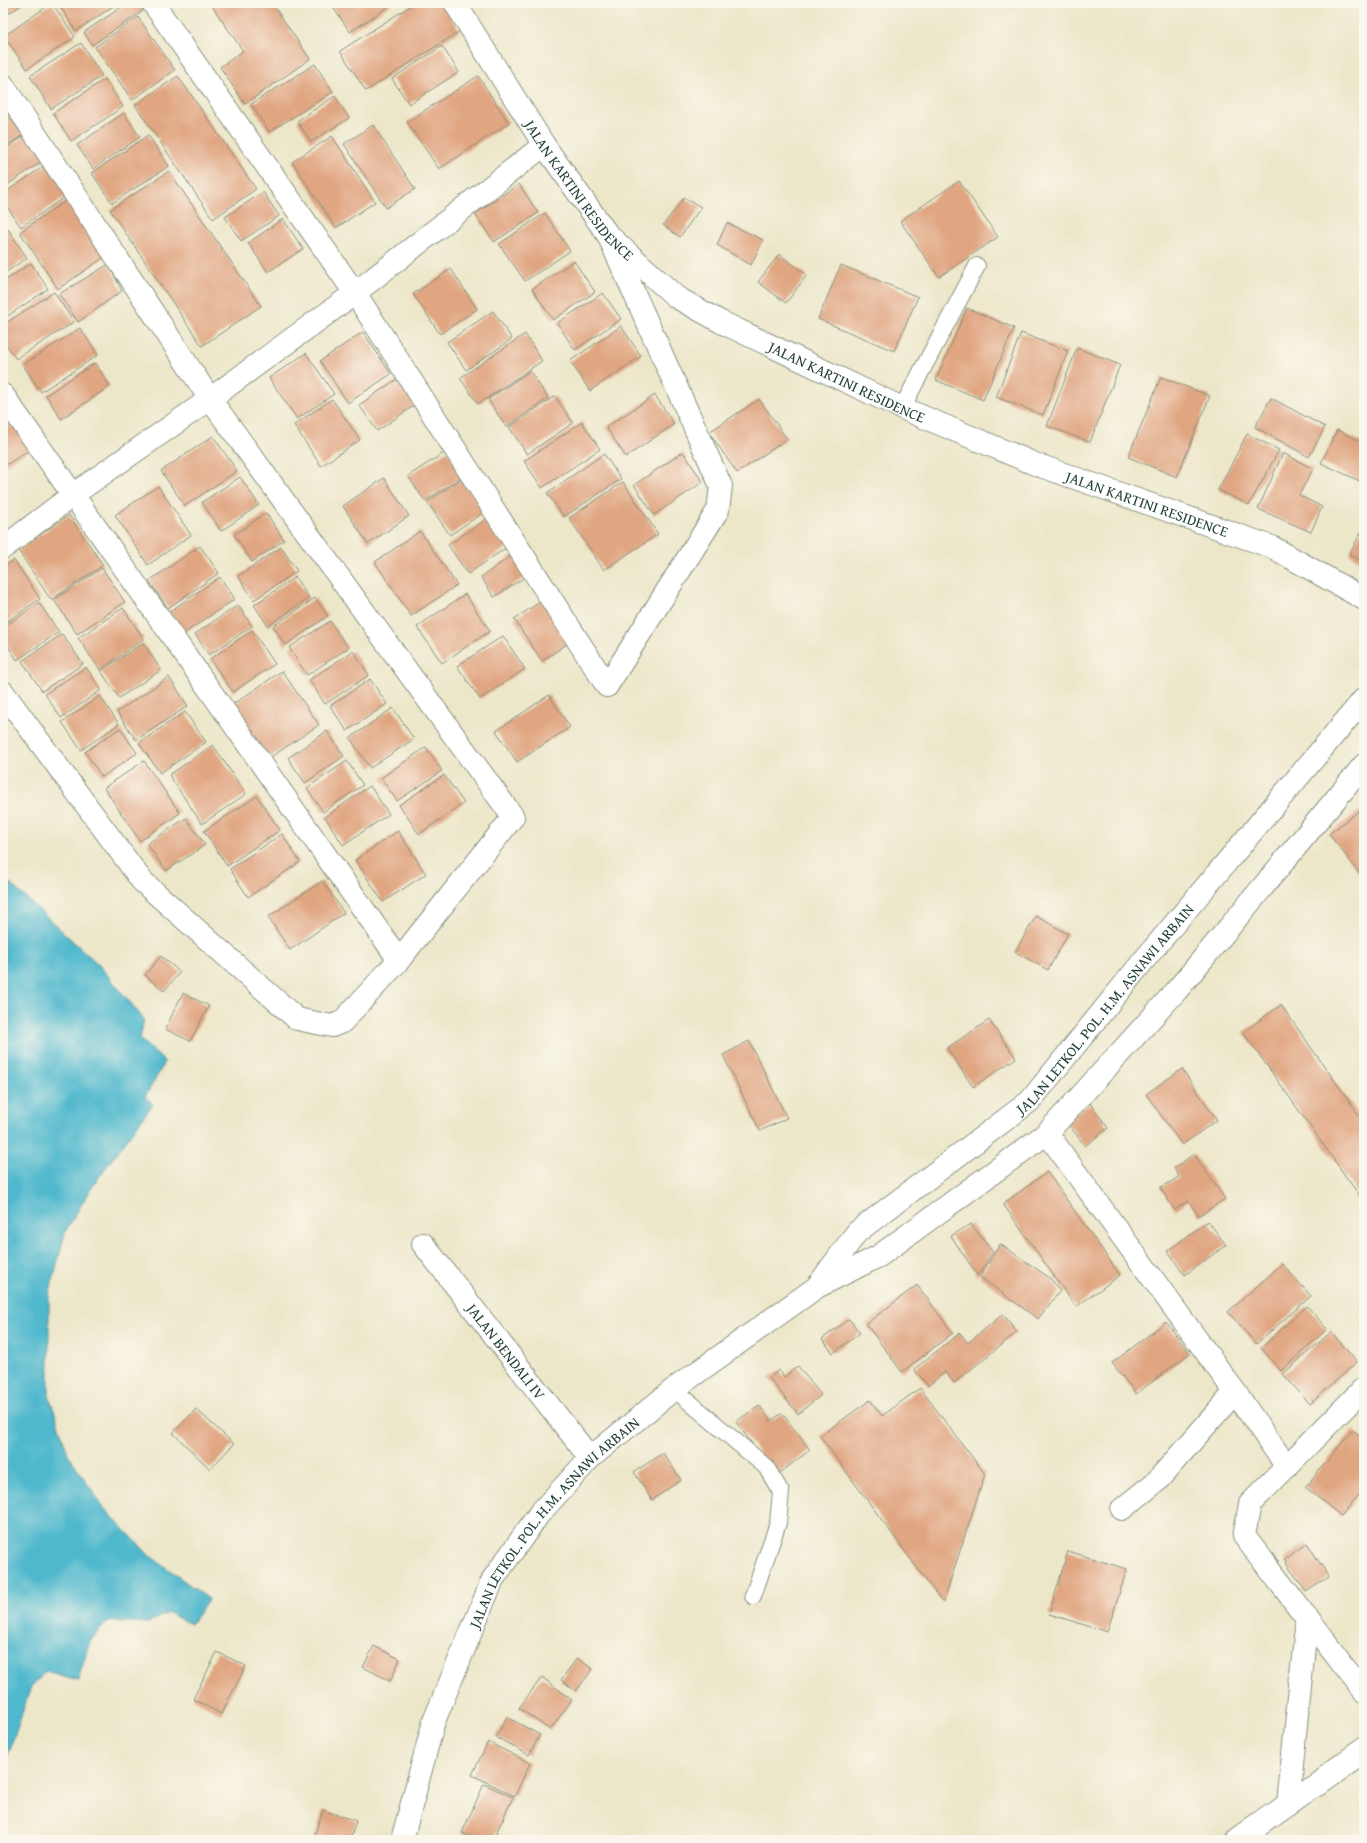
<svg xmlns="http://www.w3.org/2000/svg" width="1367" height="1843" font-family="'Gentium Book Plus',serif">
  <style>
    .water { fill: #4fb8cd; stroke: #377a80 }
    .building { fill: #e0a581 }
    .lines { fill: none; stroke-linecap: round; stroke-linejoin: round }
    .service-casing { stroke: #86927f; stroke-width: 18 }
    .minor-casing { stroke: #86927f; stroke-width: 24 }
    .tertiary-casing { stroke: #86927f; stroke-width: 24 }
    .service { stroke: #fff; stroke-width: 16 }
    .minor { stroke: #fff; stroke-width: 22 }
    .tertiary { stroke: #fff; stroke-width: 22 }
    .labels { text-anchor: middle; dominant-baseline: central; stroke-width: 3.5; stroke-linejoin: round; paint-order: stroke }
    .street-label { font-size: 15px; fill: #1f3d34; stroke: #fbf7ec }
  </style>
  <rect width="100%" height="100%" fill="#fbf7ec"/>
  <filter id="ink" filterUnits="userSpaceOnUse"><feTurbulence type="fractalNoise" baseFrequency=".025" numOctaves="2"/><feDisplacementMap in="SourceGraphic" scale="8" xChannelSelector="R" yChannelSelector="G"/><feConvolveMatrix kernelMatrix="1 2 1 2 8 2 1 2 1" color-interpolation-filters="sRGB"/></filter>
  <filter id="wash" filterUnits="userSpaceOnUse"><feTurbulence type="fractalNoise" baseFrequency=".012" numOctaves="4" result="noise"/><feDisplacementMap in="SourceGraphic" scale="16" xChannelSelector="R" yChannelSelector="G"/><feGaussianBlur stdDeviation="0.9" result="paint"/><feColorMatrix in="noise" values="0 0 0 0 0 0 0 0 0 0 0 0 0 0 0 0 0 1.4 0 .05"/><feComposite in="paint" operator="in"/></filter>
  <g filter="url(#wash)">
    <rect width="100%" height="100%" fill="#ede7ca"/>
    <path class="water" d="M3,877L98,964L144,1019L140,1039L165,1062L145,1097L153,1104L96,1181L66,1230L49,1295V1395L68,1454L103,1507L149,1555L209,1599L191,1624L168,1613L148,1623L108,1621L90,1641L78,1680L46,1671L31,1687L3,1770Z"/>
    <g id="blocks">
      <path class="building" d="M3,3H25L3,17Z
        M52,3L75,37L27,69L4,36Z
        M58,3H118L76,31Z
        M128,3H138L143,11L92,45L84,32Z
        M210,3H272L310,59L245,104L220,67L243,51Z
        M330,3H394L350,32Z
        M415,3H442L460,31L366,91L340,51Z
        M138,17L175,70L132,100L95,47Z
        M81,43L102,76L51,109L30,76Z
        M442,46L459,72L409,104L392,79Z
        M315,64L333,92L269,132L251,104Z
        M178,76L256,189L213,219L135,105Z
        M478,76L509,123L439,169L407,122Z
        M105,79L123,107L71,141L53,113Z
        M335,96L349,118L311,142L297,121Z
        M3,99L26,133L3,148Z
        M124,113L140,137L93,169L77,145Z
        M373,125L415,189L386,208L344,144Z
        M30,132L47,158L3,188V150Z
        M148,135L169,166L112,203L92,173Z
        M332,136L375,202L336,228L292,162Z
        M47,164L69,194L21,227L3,201V194Z
        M169,171L261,306L202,346L110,210Z
        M959,181L998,237L939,277L900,221Z
        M519,184L538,213L494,242L475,214Z
        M263,192L279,216L241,241L225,217Z
        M71,197L109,254L58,289L20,232Z
        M684,198L701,207L680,237L663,225Z
        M545,213L570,251L525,281L499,244Z
        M283,219L303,249L268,272L248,243Z
        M727,223L763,240L751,265L717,245Z
        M8,229L27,258L3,274V233Z
        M779,254L807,275L786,303L758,282Z
        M574,261L595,292L553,320L532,289Z
        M31,263L48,289L3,319V282Z
        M109,264L122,291L78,322L59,294Z
        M841,265L918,297L894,351L818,319Z
        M451,269L477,309L440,334L413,294Z
        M54,292L74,322L16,359L3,340V325Z
        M603,293L621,319L575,350L557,323Z
        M967,308L1014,328L983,400L936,380Z
        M493,311L512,339L466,370L447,342Z
        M621,326L641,356L590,391L570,361Z
        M80,328L98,355L41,392L23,365Z
        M363,332L391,374L348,403L320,361Z
        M1021,333L1068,351L1043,415L996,397Z
        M525,334L542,361L478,404L460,378Z
        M1077,348L1120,365L1090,442L1047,426Z
        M306,353L334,394L297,419L269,378Z
        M95,363L110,386L61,419L46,395Z
        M530,371L548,398L506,427L488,399Z
        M1161,377L1210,396L1177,477L1128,457Z
        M397,379L415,405L377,431L359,405Z
        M655,395L674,424L626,457L606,427Z
        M555,396L573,423L527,454L509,427Z
        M1271,398L1325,427L1309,457L1255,427Z
        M332,399L360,440L321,466L294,425Z
        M759,399L787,439L737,473L709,432Z
        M20,420L37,445L3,467V432Z
        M582,422L600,449L542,488L524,461Z
        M1337,430L1364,443V483L1321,463Z
        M1247,434L1279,450L1249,505L1218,490Z
        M213,436L237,471L185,506L161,471Z
        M447,451L463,476L425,501L408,476Z
        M683,452L703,482L654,515L634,485Z
        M1283,453L1313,469L1299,495L1322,507L1311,532L1258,509Z
        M604,454L621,479L564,517L547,493Z
        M467,475L490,508L450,535L427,502Z
        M240,477L259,505L221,531L202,502Z
        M384,478L409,516L368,544L343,506Z
        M623,482L658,534L604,570L569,518Z
        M158,486L191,535L148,565L115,515Z
        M266,513L284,540L252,562L234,535Z
        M69,515L103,565L51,600L18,550Z
        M491,516L510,545L468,574L448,545Z
        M420,531L457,585L411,616L375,562Z
        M1362,531L1364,532V562L1349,554Z
        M200,546L219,573L168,608L149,581Z
        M281,547L297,571L254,600L238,576Z
        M517,552L531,573L494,597L481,577Z
        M14,560L40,599L3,624V567Z
        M102,568L125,602L77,634L54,600Z
        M220,577L235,599L183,634L169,612Z
        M295,577L309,598L268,626L254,605Z
        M465,594L490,631L442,663L417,627Z
        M315,598L328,616L285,645L273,626Z
        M546,598L574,639L542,661L514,619Z
        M39,603L59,632L17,660L3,638V627Z
        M238,605L252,626L209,655L195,634Z
        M123,608L144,639L100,670L78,638Z
        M330,621L348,648L307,675L289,648Z
        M252,630L275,664L233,692L210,659Z
        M62,634L83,664L42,691L22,661Z
        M503,636L525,669L480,699L457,666Z
        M143,643L161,670L119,698L101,671Z
        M353,651L369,675L325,704L309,680Z
        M86,667L101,690L61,718L45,694Z
        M282,671L319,725L268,759L232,705Z
        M169,677L188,706L136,740L117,712Z
        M370,679L387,704L347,731L330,706Z
        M549,695L570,727L517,762L496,731Z
        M100,696L119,724L81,750L62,722Z
        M393,708L414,739L370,768L350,738Z
        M185,712L206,742L160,773L139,743Z
        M120,728L137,753L102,777L85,752Z
        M327,731L344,756L305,783L288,758Z
        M213,745L246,794L202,824L169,775Z
        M426,747L442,771L397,801L381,778Z
        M144,761L180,813L140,841L104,788Z
        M347,761L363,785L323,812L307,788Z
        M444,775L464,803L419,834L399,805Z
        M370,786L389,814L343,845L325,817Z
        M257,796L280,830L227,866L204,831Z
        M1363,808L1364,810V879L1329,834Z
        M186,818L205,845L166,871L147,844Z
        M398,831L426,874L383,902L355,860Z
        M282,834L300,862L248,897L230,869Z
        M322,881L344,913L290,950L268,917Z
        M1036,916L1068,934L1048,970L1015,952Z
        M161,956L180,972L164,991L145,975Z
        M183,993L209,1006L190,1041L165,1029Z
        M1281,1005L1364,1122V1202L1243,1032Z
        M989,1020L1016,1058L973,1087L947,1048Z
        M749,1041L787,1118L760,1131L723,1055Z
        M1182,1069L1217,1120L1182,1145L1146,1094Z
        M1090,1103L1108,1128L1085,1146L1066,1121Z
        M1194,1154L1225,1199L1199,1216L1188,1201L1175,1210L1160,1188L1179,1177L1174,1168Z
        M1047,1172L1120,1275L1076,1307L1003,1204Z
        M1208,1221L1226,1245L1185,1275L1167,1251Z
        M971,1224L993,1252L978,1276L951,1236Z
        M1000,1244L1050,1278L1060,1291L1038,1319L980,1277Z
        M1282,1264L1311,1296L1256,1344L1228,1312Z
        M917,1285L953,1333L902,1372L866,1324Z
        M1307,1306L1327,1329L1281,1371L1261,1348Z
        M1003,1314L1017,1332L954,1383L945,1372L928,1386L914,1369L960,1333L968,1343Z
        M849,1319L860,1333L833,1353L822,1339Z
        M1166,1322L1190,1353L1136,1394L1112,1363Z
        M1331,1332L1357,1362L1310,1404L1283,1374Z
        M798,1366L821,1395L798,1414L769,1378L779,1370L784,1377Z
        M920,1388L985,1474L943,1603L820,1436L870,1400L882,1416Z
        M759,1405L771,1421L782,1413L810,1450L776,1476L736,1422Z
        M196,1409L234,1444L210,1469L173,1433Z
        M1353,1430L1364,1439V1461L1362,1463L1364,1465V1489L1341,1516L1305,1487Z
        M663,1453L681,1480L652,1500L634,1472Z
        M1307,1543L1329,1577L1306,1592L1284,1559Z
        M1068,1551L1127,1569L1107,1632L1049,1614Z
        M374,1646L400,1659L390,1681L363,1667Z
        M217,1652L246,1666L221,1714L193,1699Z
        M577,1658L593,1669L576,1691L561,1680Z
        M542,1677L572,1700L550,1730L519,1708Z
        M507,1717L540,1735L529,1755L496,1737Z
        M488,1742L530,1763L515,1796L472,1775Z
        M484,1784L513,1797L493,1840H478L462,1833Z
        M323,1810L356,1821L350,1840H313Z"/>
    </g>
  </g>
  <g filter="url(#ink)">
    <use href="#blocks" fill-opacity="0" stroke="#86927f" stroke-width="1"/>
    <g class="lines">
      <g class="service-casing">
        <path id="service" d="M902,408L977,266
          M674,1389L766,1467L781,1492L778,1523L753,1596"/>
      </g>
      <g class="minor-casing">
        <g id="minor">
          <path d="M153,3L355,293L607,686L718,510L721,486L608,235"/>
          <path id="s1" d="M455,3L544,145L608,235L676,297L721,322L902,408L1035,464L1272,547L1364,599"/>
          <path d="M3,85L210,399L513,817L399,960L342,1022L332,1026L297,1019L142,881L3,692"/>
          <path d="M3,395L399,960"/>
          <path d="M3,548L74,494L210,399L355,293L544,145"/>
          <path d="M1047,1133L1235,1392L1287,1467"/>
          <path id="s2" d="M423,1244L590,1458"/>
          <path d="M1364,1388L1250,1504L1244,1536L1364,1692"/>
          <path d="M1122,1509L1157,1481L1235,1392"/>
          <path d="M1307,1617L1288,1804L1364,1750"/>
          <path d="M1238,1840L1288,1804"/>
        </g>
      </g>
      <g class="tertiary-casing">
        <g id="tertiary">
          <path id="s3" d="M819,1284L857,1232L1030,1101L1144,960L1364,699"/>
          <path id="s4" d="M402,1840L434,1721L493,1579L539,1514L590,1458L674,1389L817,1287L879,1256L1047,1133L1177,990L1364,765"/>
        </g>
      </g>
      <use href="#service" class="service"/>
      <use href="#minor" class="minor"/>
      <use href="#tertiary" class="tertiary"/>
    </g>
  </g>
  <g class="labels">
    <g class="street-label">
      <text stroke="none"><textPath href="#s1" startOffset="225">JALAN KARTINI RESIDENCE</textPath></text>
      <text stroke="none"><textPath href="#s1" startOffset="561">JALAN KARTINI RESIDENCE</textPath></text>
      <text stroke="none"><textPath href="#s1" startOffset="885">JALAN KARTINI RESIDENCE</textPath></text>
      <text stroke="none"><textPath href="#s3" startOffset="400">JALAN LETKOL. POL. H.M. ASNAWI ARBAIN</textPath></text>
      <text stroke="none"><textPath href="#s2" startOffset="136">JALAN BENDALI IV</textPath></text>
      <text stroke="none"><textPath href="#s4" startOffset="359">JALAN LETKOL. POL. H.M. ASNAWI ARBAIN</textPath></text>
    </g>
  </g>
  <rect width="1367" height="1843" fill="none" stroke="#fbf7ec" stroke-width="16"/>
</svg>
